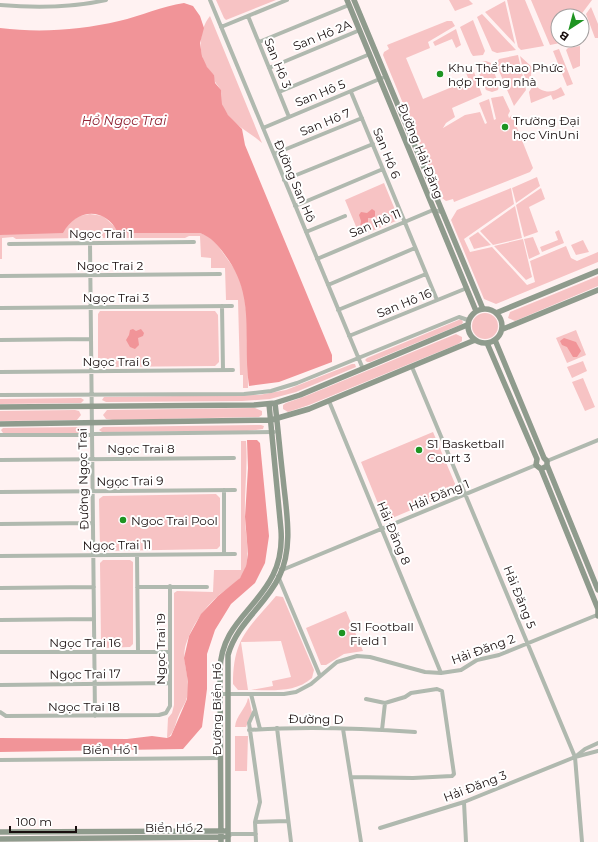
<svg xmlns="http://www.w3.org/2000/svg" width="598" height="842" font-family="Montserrat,sans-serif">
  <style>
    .green { fill: #f7c3c4 }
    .water { fill: #f19498 }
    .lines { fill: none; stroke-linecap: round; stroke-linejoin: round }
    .street { stroke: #b0b9af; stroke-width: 4 }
    .secondary { stroke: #8f9b8d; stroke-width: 5.5 }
    .poi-dot { fill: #1e9422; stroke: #fff; stroke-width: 1.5 }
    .labels { text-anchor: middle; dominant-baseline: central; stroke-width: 4; stroke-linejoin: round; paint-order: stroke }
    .street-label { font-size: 12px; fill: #180e0e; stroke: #fff }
    .poi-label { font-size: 12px; fill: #180e0e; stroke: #fff; text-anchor: start }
    .water-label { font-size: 13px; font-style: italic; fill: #912535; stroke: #fff }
  </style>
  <rect width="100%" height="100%" fill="#fff2f2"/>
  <path class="green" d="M216,0H276L226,20L224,18Z
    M449,0H469L473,4L455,11Z
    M507,0H525L544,46L521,50L518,47Z
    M531,0H592L580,16H558V40H563L560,43L550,45Z
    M505,1L515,44L485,12Z
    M591,7L598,24V38H595L586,14Z
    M482,14L516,50L497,53L492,51L477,17Z
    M210,16L262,143C248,130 229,124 222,104C221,100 222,95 221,91C219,85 213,83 214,75C197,62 197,32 210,16Z
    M473,20L485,51L483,55L473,56L471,53L460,27Z
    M447,21H452L455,26L428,42L430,48L406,58L423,99L469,80L466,73L474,72L482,95L452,108L455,117L446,123L443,128L465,115L480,112L485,124L487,123L479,103L489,99L494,120L496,119L491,98L503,96L510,111L508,115L509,118L512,115L533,168L530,172L454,202L453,199L446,201L442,198L383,55L384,52L389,49L387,45Z
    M456,29L461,45L456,48L452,39L435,46L433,42Z
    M580,46V66L573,69L566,50L568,48Z
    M559,49L573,84L567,86L553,51Z
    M518,55L526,90L514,106L496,64L499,59Z
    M520,56L532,67L531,75L532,81L527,88Z
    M486,61L491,63L499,86L498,90L492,92L486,90L476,66L478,63Z
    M534,84C542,93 552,94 561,87L565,95L553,100L551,95L531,103L529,92Z
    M537,177L540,186L516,203L512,188Z
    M384,183L398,217L396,221L360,236L345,200Z
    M511,188L514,204L464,239L470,252L492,247L527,285L535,282L530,261L566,246L571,258L577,261L598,252V262L496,304L484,299L451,220L457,210Z
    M541,188L545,199L529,207L538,232L524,237L516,205Z
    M515,206L522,238L493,245L480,231Z
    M90,214L103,216L115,227L167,232L200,233L208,236L216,243L238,274L244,294L247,317L248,388H243V375H240L238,300H226L225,268H211V258L201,257L200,236H189L185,238H102C97,233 93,231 85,231L79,238L16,239L13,237L2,238V259H0V235L68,224L79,216Z
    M559,230L564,243L542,252L540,247L558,240L555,232Z
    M478,232L491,245L474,249L469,238Z
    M533,237L540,254L529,259L524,239Z
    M523,239L532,277L526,280L494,246Z
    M583,240L589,252L576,255L571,245Z
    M598,276V286L515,321L508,318L510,312Z
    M100,311H215L218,315L219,362L215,366L101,367L98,363V314Z
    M472 326a13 13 0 1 1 26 0a13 13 0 1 1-26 0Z
    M461,319L463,322L462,324L370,362H367L365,360L367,358Z
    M576,330L586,355L567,363L556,338Z
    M456,334L462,337V341L458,344L309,405L288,412L283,409V405L286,403L306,396Z
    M583,361L587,371L572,378L567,367Z
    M352,364H355L356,367L296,392L270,399L242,401L106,402L102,400L104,397L259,395L286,390Z
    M583,378L595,407L585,411L572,382Z
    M81,398L84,400L81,403L0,404V399Z
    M255,408L262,411V415L259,417L113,420L106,419L103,415L107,410Z
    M75,410L79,411L81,415L77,420L0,421V411Z
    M261,425L264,426L263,429L247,431L102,432L99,430L103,427Z
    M81,427L84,430L81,433H3L1,430L3,428Z
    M433,432L456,486L451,493L390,519L383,516L361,462Z
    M241,441H246C248,467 244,492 245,518C245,534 250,549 246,566C243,581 228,587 218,596C203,609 192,626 186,644C181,660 189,673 188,689C188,702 182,706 178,717C175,724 174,734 167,738L168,718L172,713L174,705V593L177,591L213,592L214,570H241Z
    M216,494L220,498V546L217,549L104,551L100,548L99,499L103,496Z
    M103,560H130L133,562V644L130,647L104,648L101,644L100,563Z
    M276,596L283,597L314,670L312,678C295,693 272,690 251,690L273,686L272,681L291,677L281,641L241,642L248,690H238L233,684C233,638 248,629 276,596Z
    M346,611L363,651L344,654L326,665H321L306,628Z
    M248,698L249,699L252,713L246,727H235C236,715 246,709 248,698Z
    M235,736H248L247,771H235Z"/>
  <path class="water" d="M184,3L193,6L200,16L204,28L200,43L202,56L207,67L214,75L215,83L221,90L222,104L228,115L242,129L245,145L332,355V362L279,382L249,386C242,339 257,297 225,255C218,245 211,237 200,233H118C105,206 76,209 63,233L0,235V28C40,33 80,30 119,21C141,16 162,6 184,3Z
    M372,209L375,211V216L373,218H368V228L362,229L360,227L361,221L359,215L361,212L367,213Z
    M133,329L136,331L141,329L144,333L143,336L138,338L139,345L135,349L130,347L126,340L129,335L130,330Z
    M564,338L576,342L581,351L577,357H573L567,347L562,345L560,341Z
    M247,440H257L260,443L269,536L265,563L255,583L231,604L215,630L207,654V689L202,727L183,749L0,752V738L127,739L152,736L167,738L171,736L187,699L188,682L184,658L189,636L201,614L218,596L240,578L246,566L248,554L245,517L248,468Z"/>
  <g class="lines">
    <path class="street" d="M210,0L363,369
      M0,5C36,8 71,8 106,0
      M248,16L289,117
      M221,27L287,0
      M259,42L349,5
      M269,68L360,30
      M279,92L370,54
      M351,92L437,300
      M263,128L382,78
      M274,154L362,118
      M284,180L373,144
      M295,206L383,169
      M306,232L345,216
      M90,243L95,716
      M9,244L194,242
      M317,259L433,210L442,212
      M0,276L220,274
      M328,285L415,248
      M222,306L223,370
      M0,308L232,306
      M338,310L426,274
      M349,336L467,288
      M0,340L91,339
      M412,367L575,757L582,842
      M0,372L233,370
      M0,395L244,394L271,391L297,383L459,317L468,320
      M329,401L441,673
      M0,435L274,432
      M0,460L234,458
      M547,461L598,440
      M224,490V554
      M0,492L235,490
      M0,524L93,523
      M137,555L138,652
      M0,556L235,554
      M281,569L282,570L536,465
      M278,576L320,676
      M137,587H207
      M0,588L94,587
      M0,620L94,619
      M0,652H170
      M0,685L170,683
      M220,694H284L296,692L311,684L337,662L357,656L370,657L425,672L441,673L461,670L477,660L499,655L597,615
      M251,694L260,729
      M0,712L6,716L159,715L166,713L170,706V586
      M254,712L249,723L260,802L255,822L256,842
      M277,728L291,842
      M343,729L361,842
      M249,730C304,726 360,728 415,732
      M382,730L385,703
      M575,757L585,749L598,743
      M0,760L221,758
      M351,777L413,778L452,776L454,774L442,691L437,689L411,693L405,697L385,703L366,699
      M464,802L466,842
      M255,822L287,821
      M380,828L464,802L575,757L598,751
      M228,837L231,834H256"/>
    <path class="secondary" d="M347,0L476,311
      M354,0L483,309
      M468 326a17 17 0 1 1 34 0a17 17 0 1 1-34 0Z
      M496,313L598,271
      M503,329L598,290
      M495,340L544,458L547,461V466L541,469
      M487,343L537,459
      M0,407L254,405L275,403L300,395L467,325
      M0,424L271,420L309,409L475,340
      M537,459L536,465L541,469
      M547,465L598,590
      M541,469L598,609
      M598,609V616
      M0,832L224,831
      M0,839L223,837
      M221,842L220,670C221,625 256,610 273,575C280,561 282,545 281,530L269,404
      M228,842V655C237,623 265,606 279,577C294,547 286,510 283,478C280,453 278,428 275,403"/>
  </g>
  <g class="poi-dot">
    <circle cx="440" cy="74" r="4"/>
    <circle cx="505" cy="127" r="4"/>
    <circle cx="419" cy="450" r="4"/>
    <circle cx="123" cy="520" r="4"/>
    <circle cx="342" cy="633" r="4"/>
  </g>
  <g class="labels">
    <g class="street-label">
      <text transform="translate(322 35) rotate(-22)">San Hô 2A</text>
      <text transform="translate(278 63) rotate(68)">San Hô 3</text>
      <text transform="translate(320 93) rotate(-22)">San Hô 5</text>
      <text transform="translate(325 122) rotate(-22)">San Hô 7</text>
      <text transform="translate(421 151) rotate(68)">Đường Hải Đăng</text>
      <text transform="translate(387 153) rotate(68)">San Hô 6</text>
      <text transform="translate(295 181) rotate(67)">Đường San Hô</text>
      <text transform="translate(375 223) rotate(-23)">San Hô 11</text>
      <text x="101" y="233">Ngọc Trai 1</text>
      <text x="110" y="265">Ngọc Trai 2</text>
      <text x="116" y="297">Ngọc Trai 3</text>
      <text transform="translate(404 303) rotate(-22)">San Hô 16</text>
      <text x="116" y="361">Ngọc Trai 6</text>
      <text x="141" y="448">Ngọc Trai 8</text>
      <text transform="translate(83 479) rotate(-91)">Đường Ngọc Trai</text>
      <text transform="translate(130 481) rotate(-1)">Ngọc Trai 9</text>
      <text transform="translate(439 495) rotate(-22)">Hải Đăng 1</text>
      <text transform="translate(394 533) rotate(67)">Hải Đăng 8</text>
      <text transform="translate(117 545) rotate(-1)">Ngọc Trai 11</text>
      <text transform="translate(520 597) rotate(68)">Hải Đăng 5</text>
      <text x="85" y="642">Ngọc Trai 16</text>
      <text transform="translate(160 649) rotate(-90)">Ngọc Trai 19</text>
      <text transform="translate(483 649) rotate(-20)">Hải Đăng 2</text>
      <text transform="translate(85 674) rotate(-1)">Ngọc Trai 17</text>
      <text x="84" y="706">Ngọc Trai 18</text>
      <text transform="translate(216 709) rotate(-90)">Đường Biển Hồ</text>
      <text transform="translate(316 719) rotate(1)">Đường D</text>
      <text x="110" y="749">Biển Hồ 1</text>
      <text transform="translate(475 786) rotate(-21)">Hải Đăng 3</text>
      <text x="174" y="827">Biển Hồ 2</text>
    </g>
    <g class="poi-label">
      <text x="448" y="67">Khu Thể thao Phức<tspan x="448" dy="14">hợp Trong nhà</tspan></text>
      <text x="513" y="120">Trường Đại<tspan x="513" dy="14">học VinUni</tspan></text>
      <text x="427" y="443">S1 Basketball<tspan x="427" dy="14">Court 3</tspan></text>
      <text x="131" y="520">Ngoc Trai Pool</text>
      <text x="350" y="626">S1 Football<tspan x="350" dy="14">Field 1</tspan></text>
    </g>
    <g class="water-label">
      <text x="124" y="120">Hồ Ngọc Trai</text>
    </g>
  </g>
  <g transform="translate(570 28) rotate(216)"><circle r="19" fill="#ffffff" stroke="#a39f9f"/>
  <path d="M0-3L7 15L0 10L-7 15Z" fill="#1e9422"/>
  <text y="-6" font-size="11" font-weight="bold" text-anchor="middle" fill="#180e0e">B</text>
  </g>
  <path d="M10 826v6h66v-6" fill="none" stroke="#180e0e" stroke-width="2"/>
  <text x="16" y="826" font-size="12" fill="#180e0e" stroke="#ffffff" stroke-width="3" paint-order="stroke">100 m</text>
</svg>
